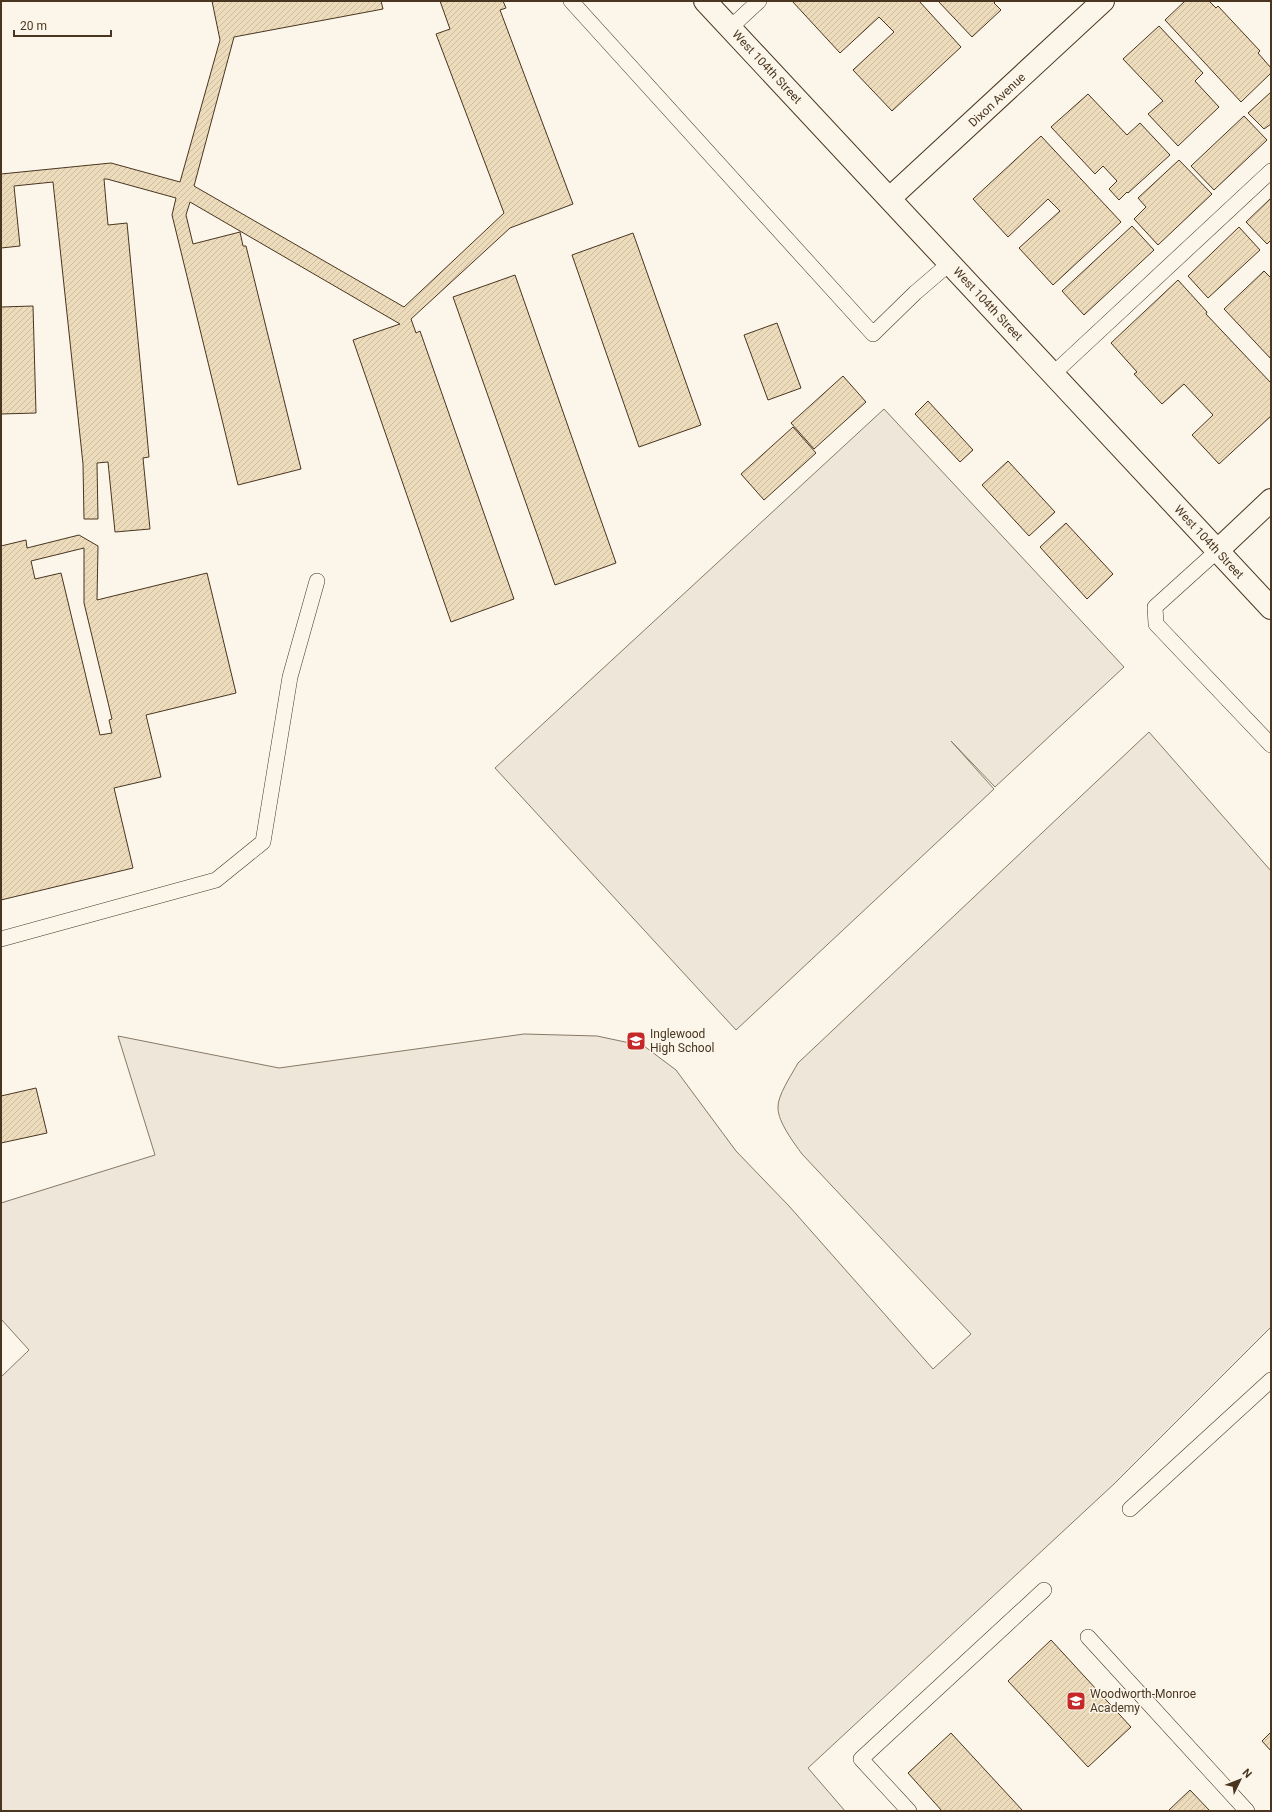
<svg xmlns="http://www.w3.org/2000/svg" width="1272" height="1812" font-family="Roboto,sans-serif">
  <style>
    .park { fill: #ede6d9; stroke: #887966 }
    .building { fill: url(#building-hatch); stroke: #4a3520; fill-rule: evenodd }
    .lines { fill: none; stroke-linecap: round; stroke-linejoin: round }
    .lane-casing { stroke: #4a3520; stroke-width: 16 }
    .street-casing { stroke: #4a3520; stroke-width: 24 }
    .secondary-casing { stroke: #4a3520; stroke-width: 24 }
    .lane { stroke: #fbf6e9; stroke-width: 15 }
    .street { stroke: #fbf6e9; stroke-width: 22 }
    .secondary { stroke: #fbf6e9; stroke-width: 22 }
    .labels { text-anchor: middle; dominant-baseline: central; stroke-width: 3; stroke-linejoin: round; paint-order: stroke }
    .street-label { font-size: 12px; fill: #4a3520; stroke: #fbf6e9 }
    .poi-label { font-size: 12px; fill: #4a3520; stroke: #fbf6e9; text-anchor: start }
  </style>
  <defs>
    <pattern id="building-hatch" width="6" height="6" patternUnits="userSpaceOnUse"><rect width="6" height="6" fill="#ecdcbc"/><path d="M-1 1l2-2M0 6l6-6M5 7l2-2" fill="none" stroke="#ccbda1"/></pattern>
  </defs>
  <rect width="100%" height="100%" fill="#fbf6e9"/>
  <path class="park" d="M884,409L1124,667L995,787L951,741L994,789L736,1030L495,768Z
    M1149,732L1271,871V1327L1114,1484L808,1768L845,1811H1V1377L29,1350L1,1319V1203L155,1155L118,1036L279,1068L524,1034L597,1036L644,1046L676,1070L736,1151L789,1206L933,1369L971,1334L802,1154C794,1143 778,1122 778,1108C777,1096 792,1074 798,1063Z"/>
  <path class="building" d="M212,1H381L383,9L234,37L194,186L404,307L504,213L436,34L450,29L440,1H503L506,8L500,10L573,204L510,228L411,319L416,333L420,331L514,599L451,622L353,340L400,324L190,202L186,215L193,244L240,232L243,246H246L301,469L238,485L172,215L176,198L107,179H104L108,225L127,223L149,457L143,458L150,529L115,532L108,462L97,463L98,519H84L83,464L53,182L14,186L20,246L1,248V174L111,163L180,182L220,40Z
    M792,1H919L961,47L892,111L853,70L894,32L879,17L840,53Z
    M938,1H996L994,3L1001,10L972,37Z
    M1185,1H1209L1216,8L1218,6L1260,51L1258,53L1271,68V73L1241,102L1165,20Z
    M1159,26L1203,73L1195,81L1219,107L1178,146L1148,114L1163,101L1123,59Z
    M1271,92V124L1264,129L1248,113Z
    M1088,94L1127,135L1140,123L1170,155L1128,193L1127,192L1119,200L1109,189L1117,181L1103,166L1095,174L1051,127Z
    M1244,116L1267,140L1214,190L1191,166Z
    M1041,136L1121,222L1053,285L1019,248L1060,211L1048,199L1008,237L973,199Z
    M1179,160L1212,194L1158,245L1134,219L1146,207L1138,198Z
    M1271,198V240L1267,244L1246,222Z
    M1132,226L1154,250L1084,315L1062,291Z
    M1239,227L1260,250L1208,298L1188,276Z
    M633,233L701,425L639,447L572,255Z
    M1264,271L1271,278V359L1224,309Z
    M515,275L616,563L555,585L453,297Z
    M1178,280L1207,312L1206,314L1271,383V416L1219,464L1192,435L1213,415L1184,384L1162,404L1134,374L1137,372L1111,343Z
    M33,306L36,413L1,414V307Z
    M777,323L801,388L768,400L744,335Z
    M843,376L866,402L814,449L791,423Z
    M928,401L973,450L960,462L915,414Z
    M793,427L816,453L764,500L741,474Z
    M1008,461L1055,512L1029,536L982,485Z
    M1066,523L1113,574L1087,599L1040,547Z
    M79,535L98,546L97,600L207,573L236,693L146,715L161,777L114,788L133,868L1,900V546L26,540L27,548ZM84,548V603L112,719L109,720L112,733L100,735L61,573L35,579L31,561Z
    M36,1088L47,1133L1,1143V1096Z
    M1051,1640L1131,1727L1088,1767L1008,1681Z
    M1271,1732V1751L1262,1741Z
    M951,1733L1023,1811H942L908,1773Z
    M1190,1790L1210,1811H1168Z"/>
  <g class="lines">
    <g class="lane-casing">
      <path id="lane" d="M571,1L873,334L915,293L950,263
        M730,28L759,1
        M1053,374L1271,171
        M1217,551L1155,607L1156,624L1271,745
        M1,939L216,880L263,842L290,677L317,581
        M1130,1509L1271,1380
        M1088,1637L1247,1811
        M909,1811L861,1759L1044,1590"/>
    </g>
    <g class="street-casing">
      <path id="street" d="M890,198L1103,1
        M1217,551L1271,500"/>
    </g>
    <g class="secondary-casing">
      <path id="secondary" d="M705,1L1271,608"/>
    </g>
    <use href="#lane" class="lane"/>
    <use href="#street" class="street"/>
    <use href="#secondary" class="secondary"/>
  </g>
  <defs>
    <g id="school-square" transform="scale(1)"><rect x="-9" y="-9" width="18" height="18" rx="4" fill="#c62828" stroke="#fbf6e9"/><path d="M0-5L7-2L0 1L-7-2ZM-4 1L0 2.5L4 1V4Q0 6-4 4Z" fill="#fff"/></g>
  </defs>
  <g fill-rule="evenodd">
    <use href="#school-square" x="636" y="1041"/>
    <use href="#school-square" x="1076" y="1701"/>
  </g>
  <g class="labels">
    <g class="street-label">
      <text transform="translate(767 67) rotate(47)">West 104th Street</text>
      <text transform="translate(997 100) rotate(-43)">Dixon Avenue</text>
      <text transform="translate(988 304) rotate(47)">West 104th Street</text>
      <text transform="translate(1209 542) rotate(47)">West 104th Street</text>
    </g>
    <g class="poi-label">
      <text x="650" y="1034">Inglewood<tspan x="650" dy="14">High School</tspan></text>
      <text x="1090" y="1694">Woodworth-Monroe<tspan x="1090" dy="14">Academy</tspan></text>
    </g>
  </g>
  <rect width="1272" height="1812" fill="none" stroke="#4a3520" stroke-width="4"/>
  <g transform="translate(1240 1780) rotate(47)" stroke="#fbf6e9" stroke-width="3" paint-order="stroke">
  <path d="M0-3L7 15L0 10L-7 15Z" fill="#4a3520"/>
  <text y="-6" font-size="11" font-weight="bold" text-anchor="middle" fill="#4a3520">N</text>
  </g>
  <path d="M14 30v6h97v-6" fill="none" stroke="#4a3520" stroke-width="2"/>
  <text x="20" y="30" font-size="12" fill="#4a3520" stroke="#fbf6e9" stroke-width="3" paint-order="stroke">20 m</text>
</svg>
